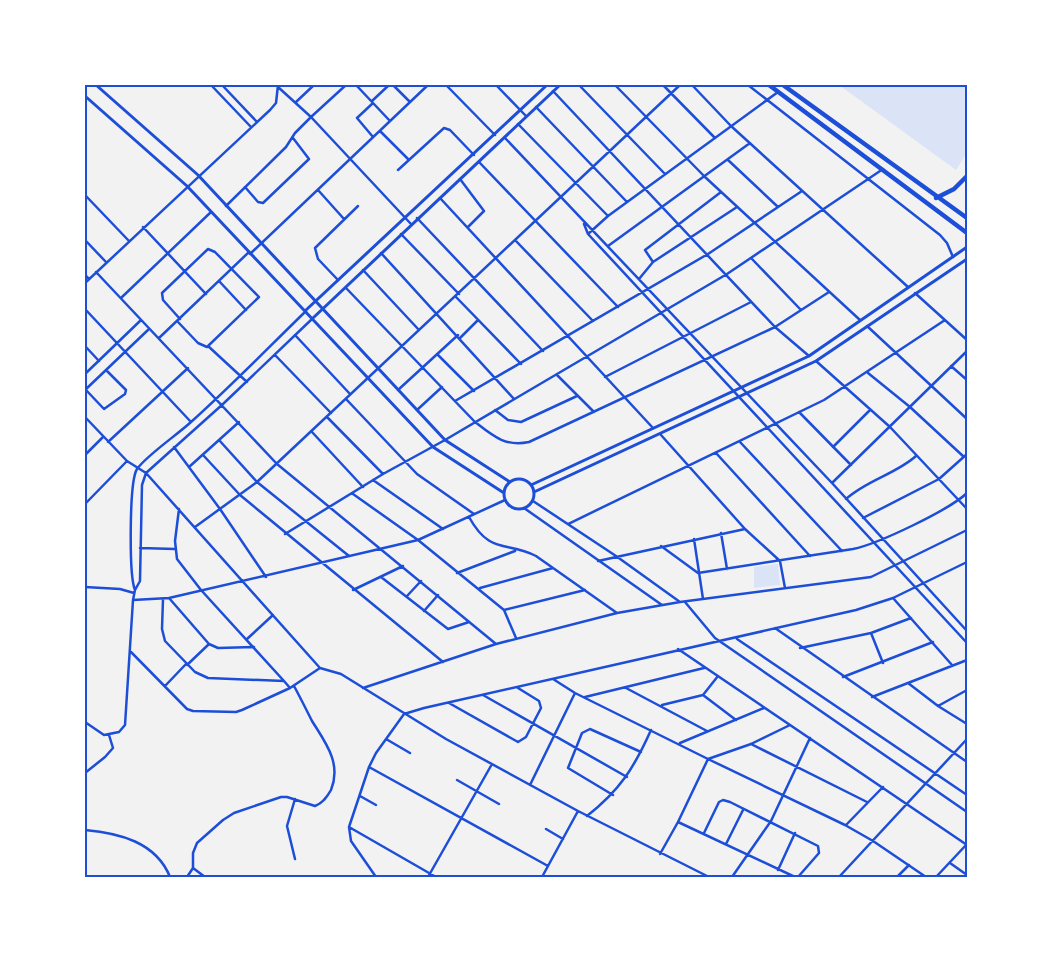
<svg xmlns="http://www.w3.org/2000/svg" width="1052" height="962" font-family="'Open Sans',sans-serif">
  <style>
    .green { fill: #dbe4f7 }
    .lines { fill: none; stroke-linecap: round; stroke-linejoin: round }
    .minor { stroke: #1d4ed8; stroke-width: 2.5 }
    .tertiary { stroke: #1d4ed8; stroke-width: 3 }
    .primary { stroke: #1d4ed8; stroke-width: 4.5 }
    .neatline { fill: none; stroke: #1d4ed8; stroke-width: 2 }
  </style>
  <rect width="100%" height="100%" fill="#f2f2f2"/>
  <path class="green" d="M839,85H967V153L956,170Z
    M778,564L780,585L754,588V567Z"/>
  <g class="lines">
    <path class="minor" d="M211,85L251,127
      M222,85L257,122
      M356,85L390,121
      M393,85L410,102
      M446,85L495,135
      M496,85L526,116
      M579,85L665,174
      M615,85L705,177L860,320
      M663,85L715,138
      M692,85L731,126L908,287
      M748,85L940,235L947,243L953,257
      M278,87L311,117L411,224
      M553,91L775,327L809,356
      M372,101L389,85
      M296,102L314,85
      M373,103L357,118L373,137
      M536,107L627,202
      M518,124L608,216
      M380,131L409,160
      M505,138L832,483L967,631
      M728,160L778,207
      M479,162L618,307
      M398,170L444,128L450,130L474,155
      M460,179L484,211L468,227
      M245,187L258,202L263,203L309,159L293,138
      M318,190L344,219
      M85,195L129,241
      M440,198L653,428
      M226,206L286,147L295,133L311,117L346,85
      M417,218L543,351
      M584,224L588,234L967,643
      M143,227L206,294
      M401,234L459,294
      M588,234L608,216L778,92
      M85,240L106,262
      M515,240L593,321
      M608,246L750,143
      M381,253L514,399
      M250,254L428,85
      M752,259L801,310
      M653,262L645,250L721,192
      M363,270L419,330
      M96,272L277,464L496,644
      M85,275L89,279
      M639,279L653,262L737,207
      M338,280L318,259L315,248L358,206
      M219,281L246,310
      M85,283L270,110L276,103L278,85
      M346,288L475,422C493,436 505,447 529,442L775,327L829,292
      M915,293L967,340
      M456,297L521,364
      M121,298L211,212
      M85,309L191,422
      M178,322L198,343L207,347L259,297L215,252L208,249L162,293L163,300L180,319
      M867,326L967,419
      M295,335L350,394
      M159,338L249,252
      M460,338L478,320
      M85,346L99,361
      M208,346L247,382
      M437,354L474,391
      M275,355L331,413
      M816,361L890,427L967,509
      M951,366L967,380
      M868,373L910,407L964,457
      M85,374L141,320
      M557,375L594,412
      M605,377L751,302
      M85,390L149,329
      M86,390L104,409L125,394L126,390L106,370
      M398,390L458,335
      M346,399L417,474L474,514
      M455,401L708,254L802,191
      M417,410L442,387
      M495,410L508,420L521,422L577,396
      M799,412L851,465
      M85,417L127,461L146,473L320,668
      M327,417L383,474
      M312,432L363,487
      M661,435L745,529L780,561L785,588
      M219,440L257,482L349,556
      M108,442L188,368
      M740,442L842,551
      M174,447L220,509L266,577
      M833,447L870,410
      M716,453L810,556
      M85,455L103,437
      M203,455L240,495L443,662
      M189,467L239,422
      M373,480L443,529
      M832,483L967,351
      M353,494L418,540L504,610L516,638
      M846,499C867,480 896,474 916,456
      M533,501L616,556L680,602
      M85,504L127,461
      M524,508L662,605
      M179,509L175,541L177,559L201,590L284,681
      M469,517C490,555 506,541 536,556L617,613
      M863,518L939,479L967,454
      M568,524L824,400L945,320
      M195,527L257,482L680,85
      M721,533L727,569
      M285,534L383,474L445,440L727,274L883,169
      M694,539L703,599
      M661,546L698,573L853,549C878,544 949,510 967,493
      M140,548L175,549
      M598,561L745,529
      M457,573L515,551
      M381,577L448,629L469,622
      M85,587L120,589L134,593
      M480,588L553,568
      M135,590C129,576 129,482 137,469C147,455 177,435 191,422C231,386 268,348 306,311
      M353,590L403,566
      M407,596L421,581
      M169,598L209,644L218,648L254,647
      M893,598L952,665
      M163,599L162,629L165,641L195,672L208,678L284,681L290,688
      M133,600L169,598L418,540L505,500
      M685,602L715,638L967,812
      M504,610L585,590
      M424,611L438,595
      M775,628L967,762
      M871,633L883,663
      M247,639L273,615
      M737,639L967,795
      M800,648L871,633L911,618
      M678,649L967,845
      M131,652L187,709L193,711L236,712L242,710L290,688L320,668
      M187,665L209,644
      M320,668L341,674L446,739L578,811L709,877
      M843,677L933,642
      M553,679L575,693L708,759L845,825L873,841L926,877
      M908,683L938,706
      M165,686L186,664
      M363,688L496,644L617,613L680,602L871,577L967,530
      M626,688L707,731
      M967,690L938,706L967,724
      M483,695L627,777
      M703,695L736,720
      M585,697L704,668
      M872,697L967,660
      M449,703L518,742L526,737L541,708L539,701L518,688
      M662,705L703,695L718,676
      M85,722L104,735L119,732L125,725L133,600L135,590L140,581L142,485L146,473L223,404L312,319
      M386,739L410,753
      M680,743L764,708
      M751,744L867,802
      M369,767L548,866
      M85,773L105,757L113,748L109,735
      M457,780L499,804
      M530,785L575,693
      M613,795L568,768L582,733L590,729L641,752
      M360,796L376,805
      M295,799L287,826L295,859
      M587,816C620,790 634,768 651,730
      M678,822L795,877
      M846,825L883,787
      M349,827L436,877
      M546,829L563,839
      M85,830C119,833 156,842 170,877
      M704,833L719,802L723,800L730,802L818,846L819,853L798,877
      M726,844L743,810
      M660,854L678,822L708,759L751,744L790,725
      M950,863L967,875
      M193,868L205,877
      M778,870L795,833
      M170,876L176,877
      M187,877L193,868V853L197,843L223,820L234,813L281,797H287L315,806C323,803 327,797 331,790C342,763 325,742 312,721C306,709 300,697 294,686
      M376,877L351,841L349,827L369,767L376,753L404,714L424,708L856,610L893,598L967,562
      M428,877L492,764
      M542,877L578,811
      M732,877L771,821L810,738
      M839,877L967,739
      M897,877L909,865
      M936,877L967,844"/>
    <path class="tertiary" d="M96,85L198,175L445,440L510,482
      M85,96L187,186L433,447L504,493
      M306,310L547,85
      M313,318L560,85
      M504 494a15 15 0 1 1 30 0a15 15 0 1 1-30 0Z
      M531,485L809,356L967,247
      M534,492L816,361L967,259"/>
    <path class="primary" d="M769,85L967,233
      M783,85L967,218
      M936,198L954,189L967,176"/>
  </g>
  <rect width="1052" height="962" fill="none" stroke="#ffffff" stroke-width="172"/>
  <rect x="86" y="86" width="880" height="790" class="neatline"/>
</svg>
